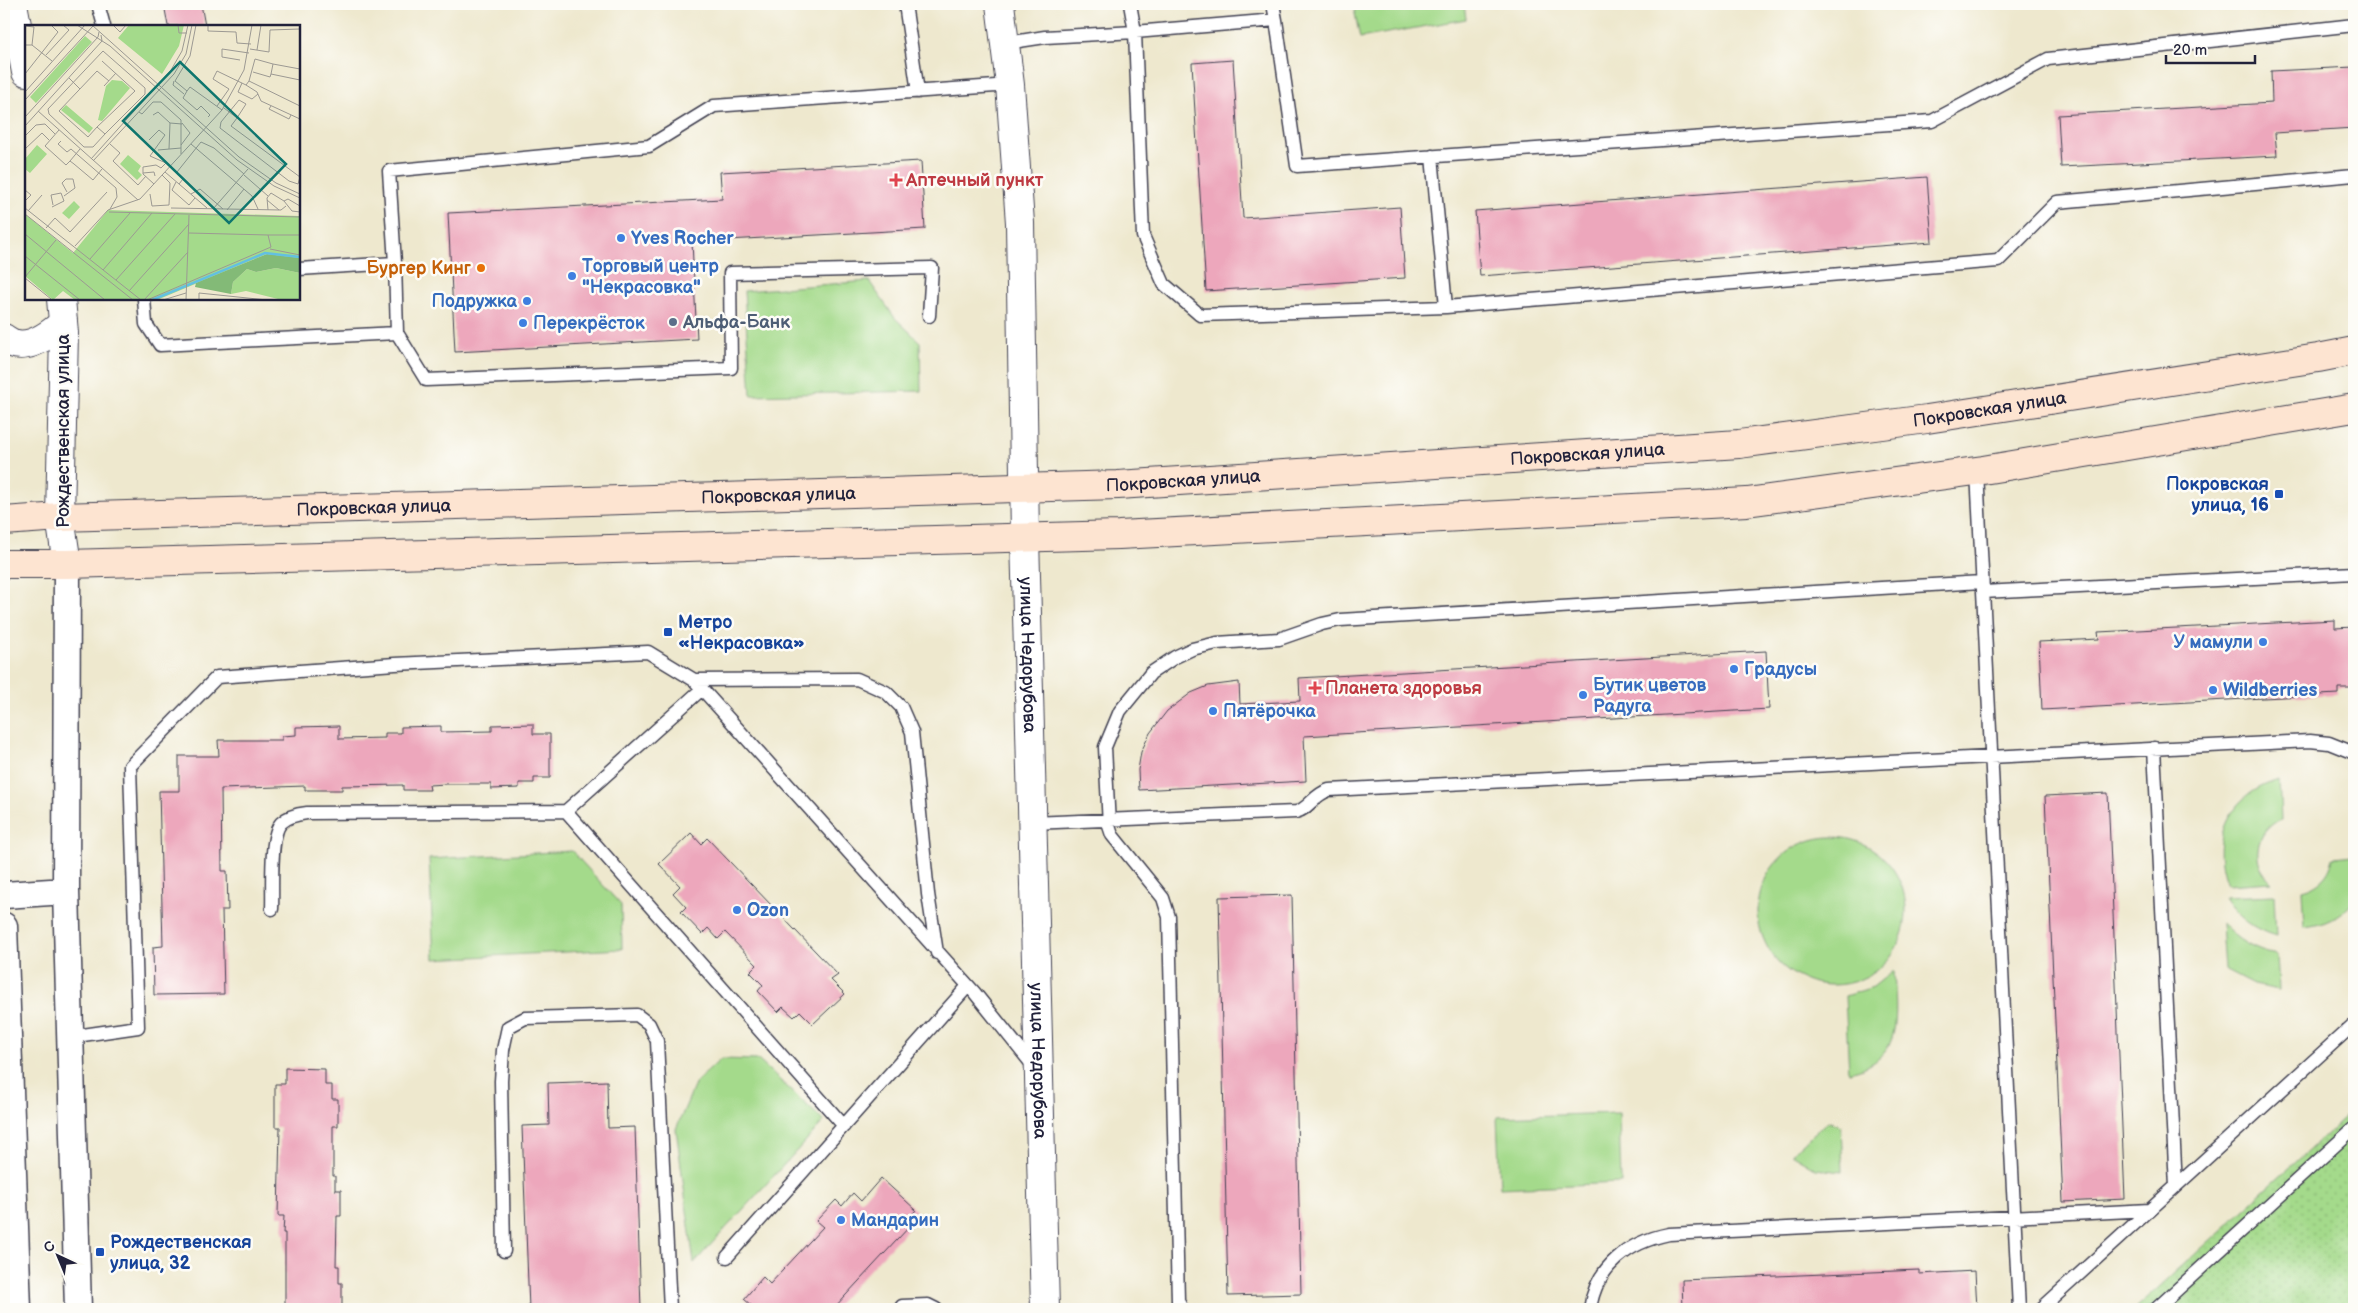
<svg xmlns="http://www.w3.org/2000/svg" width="2358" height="1313" font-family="'Balsamiq Sans',sans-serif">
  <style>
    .grass { fill: url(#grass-dots); stroke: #637e63 }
    .park { fill: #a4da8b; stroke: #637e63 }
    .building { fill: #eda7bc }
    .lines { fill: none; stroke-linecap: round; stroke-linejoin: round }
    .service-casing { stroke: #414051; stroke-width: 15 }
    .minor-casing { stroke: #414051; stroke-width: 29 }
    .tertiary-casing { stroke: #414051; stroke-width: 30 }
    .secondary-casing { stroke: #414051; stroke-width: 30 }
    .service { stroke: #fff; stroke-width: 12 }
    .minor { stroke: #fff; stroke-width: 26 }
    .tertiary { stroke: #fff; stroke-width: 28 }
    .secondary { stroke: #fde4d1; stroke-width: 28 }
    .health-dot { fill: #e0444e; stroke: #fdfcf7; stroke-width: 2 }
    .shop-dot { fill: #3f7fe0; stroke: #fdfcf7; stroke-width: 2 }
    .food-dot { fill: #e8710a; stroke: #fdfcf7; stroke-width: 2 }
    .service-dot { fill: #5c6f8a; stroke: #fdfcf7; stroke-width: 2 }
    .transit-dot { fill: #1a4fb4; stroke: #fdfcf7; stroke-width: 2 }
    .labels { text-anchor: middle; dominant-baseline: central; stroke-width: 5; stroke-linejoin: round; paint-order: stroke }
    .health-label { font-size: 18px; font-weight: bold; fill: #be3a42; stroke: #fdfcf7; text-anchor: start }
    .shop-label { font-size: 18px; font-weight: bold; fill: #366cbe; stroke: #fdfcf7; text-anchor: start }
    .food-label { font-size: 18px; font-weight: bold; fill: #c56008; stroke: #fdfcf7; text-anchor: end }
    .service-label { font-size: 18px; font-weight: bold; fill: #4e5e75; stroke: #fdfcf7; text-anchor: start }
    .street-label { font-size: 18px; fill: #22223b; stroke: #fdfcf7 }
    .transit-label { font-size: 18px; font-weight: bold; fill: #164399; stroke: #fdfcf7; text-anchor: start }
    .inset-river { fill: none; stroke: #63c0e1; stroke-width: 2.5 }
    .inset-road { fill: none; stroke: #9c9993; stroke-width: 1 }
    .view { fill: #0f766e; fill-opacity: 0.15; stroke: #0f766e; stroke-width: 2.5 }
    .inset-edge { fill: none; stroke: #22223b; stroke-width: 2.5 }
  </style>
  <defs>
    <pattern id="grass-dots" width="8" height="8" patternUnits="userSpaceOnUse" patternTransform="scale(1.25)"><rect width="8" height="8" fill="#a4da8b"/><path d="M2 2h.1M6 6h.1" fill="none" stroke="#8dbb79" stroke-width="1.8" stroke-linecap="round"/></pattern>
  </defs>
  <rect width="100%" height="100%" fill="#fdfcf7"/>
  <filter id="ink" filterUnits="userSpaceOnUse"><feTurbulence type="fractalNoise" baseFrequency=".02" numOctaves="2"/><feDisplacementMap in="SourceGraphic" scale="10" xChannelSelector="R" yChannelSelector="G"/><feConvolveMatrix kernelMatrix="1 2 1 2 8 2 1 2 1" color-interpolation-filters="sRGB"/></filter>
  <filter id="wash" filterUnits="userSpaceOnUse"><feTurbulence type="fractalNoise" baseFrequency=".0096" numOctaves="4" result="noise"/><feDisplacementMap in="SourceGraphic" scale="20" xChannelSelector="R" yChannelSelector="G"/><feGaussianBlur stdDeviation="1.12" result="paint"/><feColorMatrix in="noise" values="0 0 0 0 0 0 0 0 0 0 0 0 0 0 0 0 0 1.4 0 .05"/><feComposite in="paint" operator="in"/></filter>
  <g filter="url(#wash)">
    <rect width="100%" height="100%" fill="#eee8ce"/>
    <path class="grass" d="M2354,1109V1309H2135Z"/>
    <path class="park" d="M1353,4H1464L1466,19L1360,38Z
      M869,281L895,318L920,342L921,391L751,395L744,291Z
      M2279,780L2281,819C2254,832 2250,863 2272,882L2227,885C2208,837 2230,794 2279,780Z
      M1758 911a74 74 0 1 1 148 0a74 74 0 1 1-148 0Z
      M572,851L621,905L622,949L434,959L429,859Z
      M2354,855V901C2341,917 2324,925 2304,927L2302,890C2319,886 2331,874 2333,857Z
      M2274,895L2276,936C2254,930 2236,916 2224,897Z
      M2221,923C2237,940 2254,951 2277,955L2279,990L2253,985L2224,970Z
      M1894,970C1896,1015 1905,1060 1849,1072L1845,996L1873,987Z
      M721,1059L758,1060L824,1121L694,1263L676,1129L696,1082Z
      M1619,1113L1621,1183L1500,1188L1497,1117Z
      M1828,1121L1841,1126L1843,1172L1816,1169L1791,1154Z"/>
    <g id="blocks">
      <path class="building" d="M164,4H201L205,26H168Z
        M1233,60L1243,218L1400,207L1405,278L1206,291L1192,63Z
        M2354,67V128L2275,133L2277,156L2061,167L2058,115L2272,103L2271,71Z
        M921,161L925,229L692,242L697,339L455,352L448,213L722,199L720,172Z
        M1927,177L1932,242L1480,276L1475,211Z
        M2335,620V628L2354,627V688H2338V694L2042,710L2039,642L2099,639L2098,632Z
        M1766,651L1769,709L1304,736L1306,781L1139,790L1138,770L1141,752L1150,733L1167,711L1191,693L1208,686L1239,682L1240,704L1300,701L1299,678Z
        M533,724V734H550V778H534V783H519V788L491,789V784H446L429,785L430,790H403V785L342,786V790H305V786L221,789L222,871H227L228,910H222L224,994L154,995L153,947L163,946L159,791H179V756H219L218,740H282V736L296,735V727L339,726V739L385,738V733H401V727L441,726V732L492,731V725Z
        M2108,793L2125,1199L2063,1202L2045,796Z
        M691,833L701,844L707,838L838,975L831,980L845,994L813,1024L800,1011L794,1017L783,1007L778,1012L758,991L763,985L750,972L757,965L725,932L718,939L708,928L702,934L681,912L686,907L673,893L680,886L659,864Z
        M1292,895L1301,1294L1228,1296L1219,897Z
        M285,1068L325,1069V1085H332V1099H338V1126H333V1176H335V1190H341V1216H337L336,1266H339V1283H342V1309L285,1308V1233H283L284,1216H278L280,1127H275V1084H285Z
        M607,1081L608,1128L635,1127L641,1309H529L522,1126L549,1125L548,1083Z
        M881,1178L916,1210L905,1222L910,1226L833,1309H747L751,1305L744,1299L763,1277L770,1284L823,1227L816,1221L836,1200L842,1206L853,1193L861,1201Z
        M1919,1270V1274L1975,1271L1977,1309H1683L1682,1280Z"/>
    </g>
  </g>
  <g filter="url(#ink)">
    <use href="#blocks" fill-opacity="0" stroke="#414051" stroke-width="1"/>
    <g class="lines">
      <g class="service-casing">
        <path id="service" d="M98,4L104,26
          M905,4L918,92
          M1130,4L1135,32L1143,236L1164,284L1200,315L1446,307L1998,261L2057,202L2354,175
          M1273,4L1276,20
          M1007,43L1045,37L1135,32L1276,20L1297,166L1932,121L2048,59L2354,25
          M1432,156L1446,307
          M395,263L397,333L426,380L731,368L730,273L932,268L929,316
          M299,269L395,263L389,171L649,146L714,106L1010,85
          M144,299L146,324L160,345L397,333
          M1977,471L2019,1309
          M1983,592L2354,573
          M694,680L857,679L886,692L901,707L912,732L928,894L937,953
          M2154,748L2176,1186
          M566,811L844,1126
          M1032,823L1296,812C1309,809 1313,795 1329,790L2310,741L2329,743L2354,753
          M272,909C273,890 269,836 281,823C288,816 298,814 307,813L566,811L702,689
          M69,1037L138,1027L130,766L217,677L395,664L648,652L694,680L974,992L1035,1068
          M504,1251L501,1081L503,1050L508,1027L525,1018L637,1015L649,1024L657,1041L670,1309
          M727,1257L968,986
          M900,1309L902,1306L928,1305L936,1309
          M1182,1309L1178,1301L1169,917L1163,898L1112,835L1109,826L1105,747L1120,711L1151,673L1175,657L1192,649L1217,643L1279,639L1322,624L1340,620L1982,582
          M1590,1309C1596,1266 1629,1242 1669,1234L2150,1210
          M2041,1309L2354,1024
          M2156,1309L2354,1128"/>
      </g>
      <g class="minor-casing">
        <path id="minor" d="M67,564L66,891L78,1309
          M4,895L66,891
          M4,926L18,1309"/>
      </g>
      <g class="tertiary-casing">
        <g id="tertiary">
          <path d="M13,4L26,72"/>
          <path id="s1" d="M1000,4L1010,85L1020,223L1025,537L1045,1309"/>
          <path d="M61,299L64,333L60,517L67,564"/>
          <path d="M4,338C23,355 48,336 63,323"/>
        </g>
      </g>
      <g class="secondary-casing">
        <g id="secondary">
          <path id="s2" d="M4,521L60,517L1118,485L1739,444L1927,419L2318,358L2354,351"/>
          <path d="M4,564H67L1119,535L1747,502L1983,470L2354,408"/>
        </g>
      </g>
      <use href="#service" class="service"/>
      <use href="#minor" class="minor"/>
      <use href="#tertiary" class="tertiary"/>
      <use href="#secondary" class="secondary"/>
    </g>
  </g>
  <g class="health-dot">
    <path d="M893.5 172.5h5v5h5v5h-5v5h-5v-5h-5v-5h5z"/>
    <path d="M1312.5 680.5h5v5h5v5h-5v5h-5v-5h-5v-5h5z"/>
  </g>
  <g class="shop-dot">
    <circle cx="621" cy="238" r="5"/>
    <circle cx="572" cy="276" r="5"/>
    <circle cx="527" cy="301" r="5"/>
    <circle cx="523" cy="323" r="5"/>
    <circle cx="2263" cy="642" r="5"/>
    <circle cx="1734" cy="669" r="5"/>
    <circle cx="2213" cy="690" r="5"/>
    <circle cx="1583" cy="695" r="5"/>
    <circle cx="1213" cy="711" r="5"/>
    <circle cx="737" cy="910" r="5"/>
    <circle cx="841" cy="1220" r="5"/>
  </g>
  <circle class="food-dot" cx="481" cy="268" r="5"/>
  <circle class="service-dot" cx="673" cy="322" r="5"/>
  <g class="transit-dot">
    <rect x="2274" y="489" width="10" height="10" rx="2.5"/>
    <rect x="663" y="627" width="10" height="10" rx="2.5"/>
    <rect x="95" y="1247" width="10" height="10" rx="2.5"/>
  </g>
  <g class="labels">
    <g class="health-label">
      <text x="906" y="180">Аптечный пункт</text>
      <text x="1325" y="688">Планета здоровья</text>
    </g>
    <g class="shop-label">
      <text x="631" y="238">Yves Rocher</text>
      <text x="582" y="266">Торговый центр<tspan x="582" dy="21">"Некрасовка"</tspan></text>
      <text x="517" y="301" text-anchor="end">Подружка</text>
      <text x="533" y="323">Перекрёсток</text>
      <text x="2253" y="642" text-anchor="end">У мамули</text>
      <text x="1744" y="669">Градусы</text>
      <text x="1593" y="685">Бутик цветов<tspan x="1593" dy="21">Радуга</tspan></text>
      <text x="2223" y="690">Wildberries</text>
      <text x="1223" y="711">Пятёрочка</text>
      <text x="747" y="910">Ozon</text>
      <text x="851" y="1220">Мандарин</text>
    </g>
    <g class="food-label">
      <text x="471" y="268">Бургер Кинг</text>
    </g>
    <g class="service-label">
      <text x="683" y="322">Альфа-Банк</text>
    </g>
    <g class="street-label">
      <text stroke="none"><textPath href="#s2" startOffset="1990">Покровская улица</textPath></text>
      <text transform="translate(63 431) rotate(-90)">Рождественская улица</text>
      <text stroke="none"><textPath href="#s2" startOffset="1585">Покровская улица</textPath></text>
      <text stroke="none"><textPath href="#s2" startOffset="1180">Покровская улица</textPath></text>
      <text stroke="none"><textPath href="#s2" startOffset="775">Покровская улица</textPath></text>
      <text stroke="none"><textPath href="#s2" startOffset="370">Покровская улица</textPath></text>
      <text stroke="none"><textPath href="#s1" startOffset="652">улица Недорубова</textPath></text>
      <text stroke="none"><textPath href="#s1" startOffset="1058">улица Недорубова</textPath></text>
    </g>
    <g class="transit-label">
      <text x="2269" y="484" text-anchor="end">Покровская<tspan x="2269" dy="21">улица, 16</tspan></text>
      <text x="678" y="622">Метро<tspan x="678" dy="21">«Некрасовка»</tspan></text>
      <text x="110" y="1242">Рождественская<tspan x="110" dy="21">улица, 32</tspan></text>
    </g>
  </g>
  <g transform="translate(25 25)">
    <rect width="275" height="275" fill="#eee8ce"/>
    <path d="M83,185L275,191V234L242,229L132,275H50L38,266L28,275L0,251V189L48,228ZM251,243L275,248V275L253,274L221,266L206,269L208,257L222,244L231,247Z" fill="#a4da8b"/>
    <path d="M242,229L275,233V248L251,243L231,247L222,244L208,257L206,269L170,262L171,258Z" fill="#83ba77"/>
    <path d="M104,0H159L154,21L137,49L93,13ZM60,11L67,17L11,78L5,72ZM87,55L97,56L105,63L77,96L73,95L81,61ZM41,80L68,103L64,108L36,85ZM12,120L22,129L5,148L0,144V134ZM103,130L116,141L113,146L117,150L112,155L95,139ZM49,176L55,182L44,194L37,188Z" fill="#a4da8b"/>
    <path class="inset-river" d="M127,275L240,228L275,232"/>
    <path class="inset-road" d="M52,0L85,21L212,135L249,161L275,173M67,0L214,132L251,158L275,169M88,0L95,7L101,0M153,0L154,8H162M171,0L165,31L150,56L162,66L165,62L197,85M183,0V6L211,7L212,18L226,19M0,1L9,2L7,20M0,20H7L27,36M225,24L244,27L245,5L275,4M232,25L236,0M21,30L44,5L38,0M215,35L197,32V24L224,28M248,39L275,44M228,47L245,52L246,49M0,49L33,7L26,0M44,53L55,64M149,56L148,60L159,69M224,56L230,34L248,39L246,49L275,55M217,58L213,67L227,74L233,69M221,60L224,56L275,81M79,61L91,48M162,66L158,73L172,85L176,81L185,90L183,92M0,67L60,0M0,75L68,1M192,81L204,64L188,54L192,46L221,60L232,67L236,76L275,94M246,81L244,84L264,94L266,90M199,83L212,93L206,101L275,152M13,86L113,175M114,87L117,89L128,77H136L156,95V129M128,90L133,87L145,98L157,99M0,92L73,12L74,7M212,93L221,79L214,75L196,97L195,103L264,156L273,159L275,152M0,101L77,16L76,10M72,102L110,66L77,36M34,105L20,121L41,140L45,136M80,109L68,122H59L24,89L23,84L78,26L120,63V69L80,109L72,102L63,112L34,86L72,46L84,56M0,111L11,100L20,99L30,109M124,115L134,105L140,110L125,131L141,138L136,143L131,140L118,142V149L129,159M36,116L33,119L42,127L46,124L91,163L92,172L85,184M85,119L95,128L88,136L113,160L121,151M166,119L227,171L233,184M156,120L165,108L157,98M0,124L17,108L24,115M55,124L45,136L49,139L68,155L77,144M144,124L145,98M133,125L156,123M66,134L146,45L157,26L163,0M68,136L149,49L161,29L167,0M140,147L182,183M118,148L129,147L130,151M219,150L243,171M151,157L147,165L164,180L170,173M154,159L158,154L152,147L176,117L189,123L219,149M0,165L6,170L0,176M125,169L127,181L144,180L145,158L137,150M166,169L175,164L198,184M39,171L50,163L48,154H41L37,158L42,167M242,175L254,185M275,181L263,174L259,176L267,186L275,187M27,182L39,176L36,168L26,170L28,180M0,183L116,275M146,183L256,185L261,181M188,184L223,144M202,185L219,164M243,185L242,173L246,168L259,176M3,186L17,170M84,187L275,192M0,189L108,275M21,203L30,193L45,207L82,167M0,209L80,275M243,210H275M50,221L83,185L115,174L197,85L219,45L227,0M245,224L275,230M0,231L55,275M65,234L105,188M78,245L127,188M0,252L31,215M0,253L26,274M91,255L150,189M104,266L164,199M119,275L163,227M122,275L246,222L243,210L164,208M138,275L161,268M161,275L164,190M174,275V268L242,275"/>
    <path class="view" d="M155,37L261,139L204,198L98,96Z"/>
    <rect width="275" height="275" class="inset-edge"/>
  </g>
  <rect width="2358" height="1313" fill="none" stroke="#fdfcf7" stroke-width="20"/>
  <g transform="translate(58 1256) rotate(316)" stroke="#fdfcf7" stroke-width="4" paint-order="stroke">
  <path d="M0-4L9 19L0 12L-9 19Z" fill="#22223b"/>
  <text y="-8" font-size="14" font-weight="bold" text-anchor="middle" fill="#22223b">С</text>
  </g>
  <path d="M2166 55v8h89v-8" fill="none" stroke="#22223b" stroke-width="2.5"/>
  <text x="2173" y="55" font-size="15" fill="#22223b" stroke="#fdfcf7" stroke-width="4" paint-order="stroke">20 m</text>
</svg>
